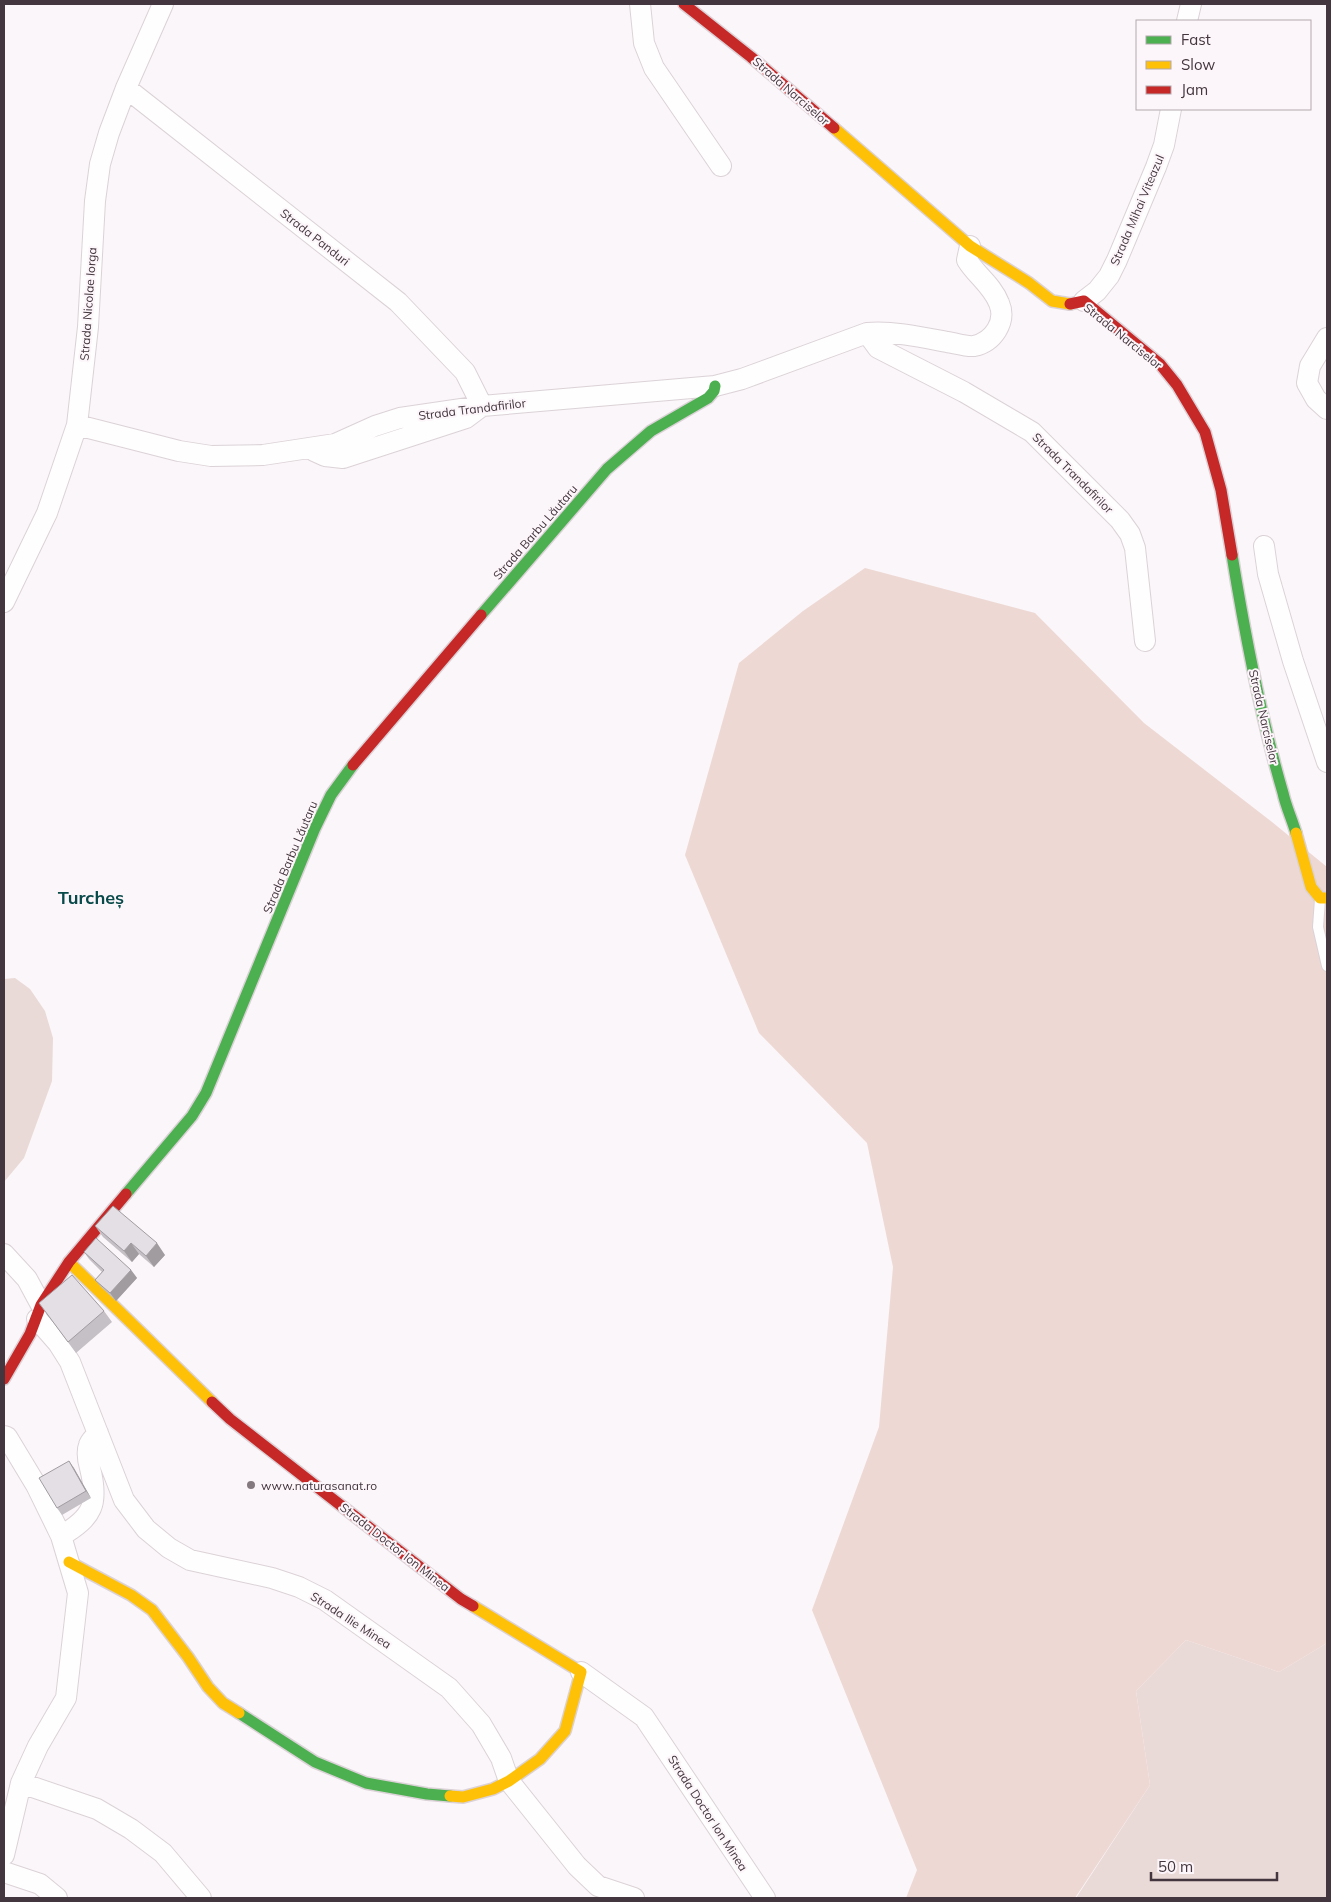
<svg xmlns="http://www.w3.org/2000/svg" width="1331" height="1902" font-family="Mulish,sans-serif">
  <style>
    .green { fill: #eadad7 }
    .forest { fill: #edd8d4 }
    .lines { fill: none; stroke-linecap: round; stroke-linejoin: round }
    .lane-casing { stroke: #dbd2d7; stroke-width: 12 }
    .street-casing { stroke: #dbd2d7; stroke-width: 22 }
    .fast-casing { stroke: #dbd2d7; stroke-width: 14 }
    .slow-casing { stroke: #dbd2d7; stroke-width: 14 }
    .jam-casing { stroke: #dbd2d7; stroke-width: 14 }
    .lane { stroke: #fefefe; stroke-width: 10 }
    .street { stroke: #fefefe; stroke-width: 20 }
    .fast { stroke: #4caf50; stroke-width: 11 }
    .slow { stroke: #ffc107; stroke-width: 11 }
    .jam { stroke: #c62828; stroke-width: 11 }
    .wall { fill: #c4c0c5 }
    .shaded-wall { fill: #a09ca0 }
    .building { fill: #e4dfe5; stroke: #a09ca0 }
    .poi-dot { fill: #83797f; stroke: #fcf5f9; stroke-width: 2 }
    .labels { text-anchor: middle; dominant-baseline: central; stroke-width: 4; stroke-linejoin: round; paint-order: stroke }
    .street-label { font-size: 12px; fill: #43363e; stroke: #fcf5f9 }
    .poi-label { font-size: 12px; fill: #43363e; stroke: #fcf5f9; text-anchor: start }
    .district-label { font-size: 18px; font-weight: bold; fill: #084a4a; stroke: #fcf5f9 }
  </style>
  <rect width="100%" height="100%" fill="#fbf6f9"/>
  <path class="green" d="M15,978L30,989L45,1011L53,1038L52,1081L24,1158L4,1182V979Z
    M1186,1640L1279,1672L1327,1643V1898H1076L1150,1785L1136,1691Z"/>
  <path class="forest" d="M865,568L1035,613L1144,723L1272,822L1327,867V1643L1279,1672L1186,1640L1136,1691L1150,1785L1075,1898H906L917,1870L812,1610L879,1427L893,1267L867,1143L759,1033L685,855L739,663L803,611Z"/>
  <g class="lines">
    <g class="lane-casing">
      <path id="lane" d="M1320,899L1318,927L1327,966"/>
    </g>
    <g class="street-casing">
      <path id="street" d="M640,4L644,43L654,68L721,166
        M1187,21L1191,4
        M126,88L398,302L465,372L482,406L466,418L343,458L325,456L314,451
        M1084,301L1097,291L1109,276L1117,260L1156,167L1164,145L1171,109
        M867,333L878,348L964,392L1032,432L1120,520L1130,534L1135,548L1145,641
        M1327,338L1310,366L1307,383L1316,399L1327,409
        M77,425L179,451L211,456L263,455L335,444L375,426L400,418L482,406L715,386L742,379L867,333C894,331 921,337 947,342C955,343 966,347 974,346C993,342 1007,322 999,303C992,285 976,275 967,260L970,246
        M1264,546L1268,574L1293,661L1327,762
        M4,602L47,513L77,425L88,327L95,201L100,164L109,133L126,88L163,4
        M4,1254L27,1279L41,1305
        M37,1319L58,1343L70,1362L124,1500L146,1529L169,1548L190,1560L272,1578L299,1587L325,1600L449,1688L481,1724L501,1758L509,1781L577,1866L598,1886L634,1898
        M4,1436L7,1437L36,1485L61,1536L78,1593L66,1698L38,1746L21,1783L4,1855
        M61,1536C93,1517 99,1504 90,1468C88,1461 86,1453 89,1445C90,1441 95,1437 98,1433
        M581,1672L644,1717L765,1898
        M21,1783L97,1809L131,1829L163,1853L201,1898
        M4,1872L40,1884L57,1898"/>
    </g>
    <g class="fast-casing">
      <path id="fast" d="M1232,555C1245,635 1260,715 1283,793C1286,807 1292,819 1296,833
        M481,615L607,469L651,431L708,398L714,391L715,386
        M126,1194L192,1116L206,1093L315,828L331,795L353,765
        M239,1713L315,1762L366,1783L427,1794L450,1796"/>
    </g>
    <g class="slow-casing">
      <path id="slow" d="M834,128L970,246L1029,283L1052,301L1070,304
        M1296,833L1311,887L1320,898H1327
        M69,1262L212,1402
        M69,1562L131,1595L152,1610L188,1657L208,1687L223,1703L239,1713
        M450,1796L463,1797L493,1789L509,1781L540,1759L565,1731L581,1672L473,1606"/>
    </g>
    <g class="jam-casing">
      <path id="jam" d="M684,4L751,57L834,128
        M1070,304L1084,301L1160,364L1177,385L1205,432L1221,490L1232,555
        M353,765L481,615
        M4,1379L30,1334L41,1305L69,1262L126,1194
        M212,1402L230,1419L461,1599L473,1606"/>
    </g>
    <use href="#lane" class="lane"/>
    <use href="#street" class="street"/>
    <use href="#fast" class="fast"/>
    <use href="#slow" class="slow"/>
    <use href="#jam" class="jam"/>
  </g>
  <path class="wall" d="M95,1226L165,1255L154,1267L139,1254L132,1262L103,1237Z
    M84,1252L131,1270L137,1278L116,1301L101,1287L95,1280L102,1272L89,1259Z
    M39,1303L104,1311L112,1322L76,1353Z
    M69,1461L91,1498L62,1515L57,1508Z"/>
  <path class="shaded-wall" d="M131,1243L139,1254L132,1262L124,1251Z
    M157,1243L165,1255L154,1267L146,1256Z
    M131,1270L137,1278L116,1301L110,1293Z
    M69,1461L74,1468L91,1498L86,1491Z"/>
  <path class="building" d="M113,1206L157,1243L146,1256L131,1243L124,1251L95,1226Z
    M96,1238L131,1270L110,1293L95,1280L104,1270L84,1252Z
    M72,1275L104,1311L68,1342L39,1303Z
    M69,1461L86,1491L57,1508L39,1478Z"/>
  <circle class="poi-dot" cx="251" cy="1485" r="5"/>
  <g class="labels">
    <g class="street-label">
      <text transform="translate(791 91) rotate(41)">Strada Narciselor</text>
      <text transform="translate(1137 210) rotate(-67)">Strada Mihai Viteazul</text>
      <text transform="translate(315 237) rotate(38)">Strada Panduri</text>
      <text transform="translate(88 304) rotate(-86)">Strada Nicolae Iorga</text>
      <text transform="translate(1123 336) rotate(39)">Strada Narciselor</text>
      <text transform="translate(472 409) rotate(-7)">Strada Trandafirilor</text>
      <text transform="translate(1073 473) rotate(45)">Strada Trandafirilor</text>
      <text transform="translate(535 532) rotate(-49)">Strada Barbu Lăutaru</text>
      <text transform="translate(1264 717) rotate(77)">Strada Narciselor</text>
      <text transform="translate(290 857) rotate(-67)">Strada Barbu Lăutaru</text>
      <text transform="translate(395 1547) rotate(38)">Strada Doctor Ion Minea</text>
      <text transform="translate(351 1620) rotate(33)">Strada Ilie Minea</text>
      <text transform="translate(708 1813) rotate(57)">Strada Doctor Ion Minea</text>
    </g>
    <g class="poi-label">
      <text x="261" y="1485">www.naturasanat.ro</text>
    </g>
    <g class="district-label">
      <text x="91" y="897">Turcheș</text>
    </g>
  </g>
  <rect width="1331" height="1902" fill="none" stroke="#43363e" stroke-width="10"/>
  <rect x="1136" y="20" width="175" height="90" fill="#fcf5f9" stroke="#b2a9ae"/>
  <rect x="1146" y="36" width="25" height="8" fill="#4caf50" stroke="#b2a9ae"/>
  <text x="1181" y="45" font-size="15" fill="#43363e">Fast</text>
  <rect x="1146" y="61" width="25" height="8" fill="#ffc107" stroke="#b2a9ae"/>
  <text x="1181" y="70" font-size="15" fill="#43363e">Slow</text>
  <rect x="1146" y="86" width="25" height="8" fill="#c62828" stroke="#b2a9ae"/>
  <text x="1181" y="95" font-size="15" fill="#43363e">Jam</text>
  <path d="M1151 1872v8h126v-8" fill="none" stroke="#43363e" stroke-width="2.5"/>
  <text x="1158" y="1872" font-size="15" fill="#43363e" stroke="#fcf5f9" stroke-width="4" paint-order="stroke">50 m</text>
</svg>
